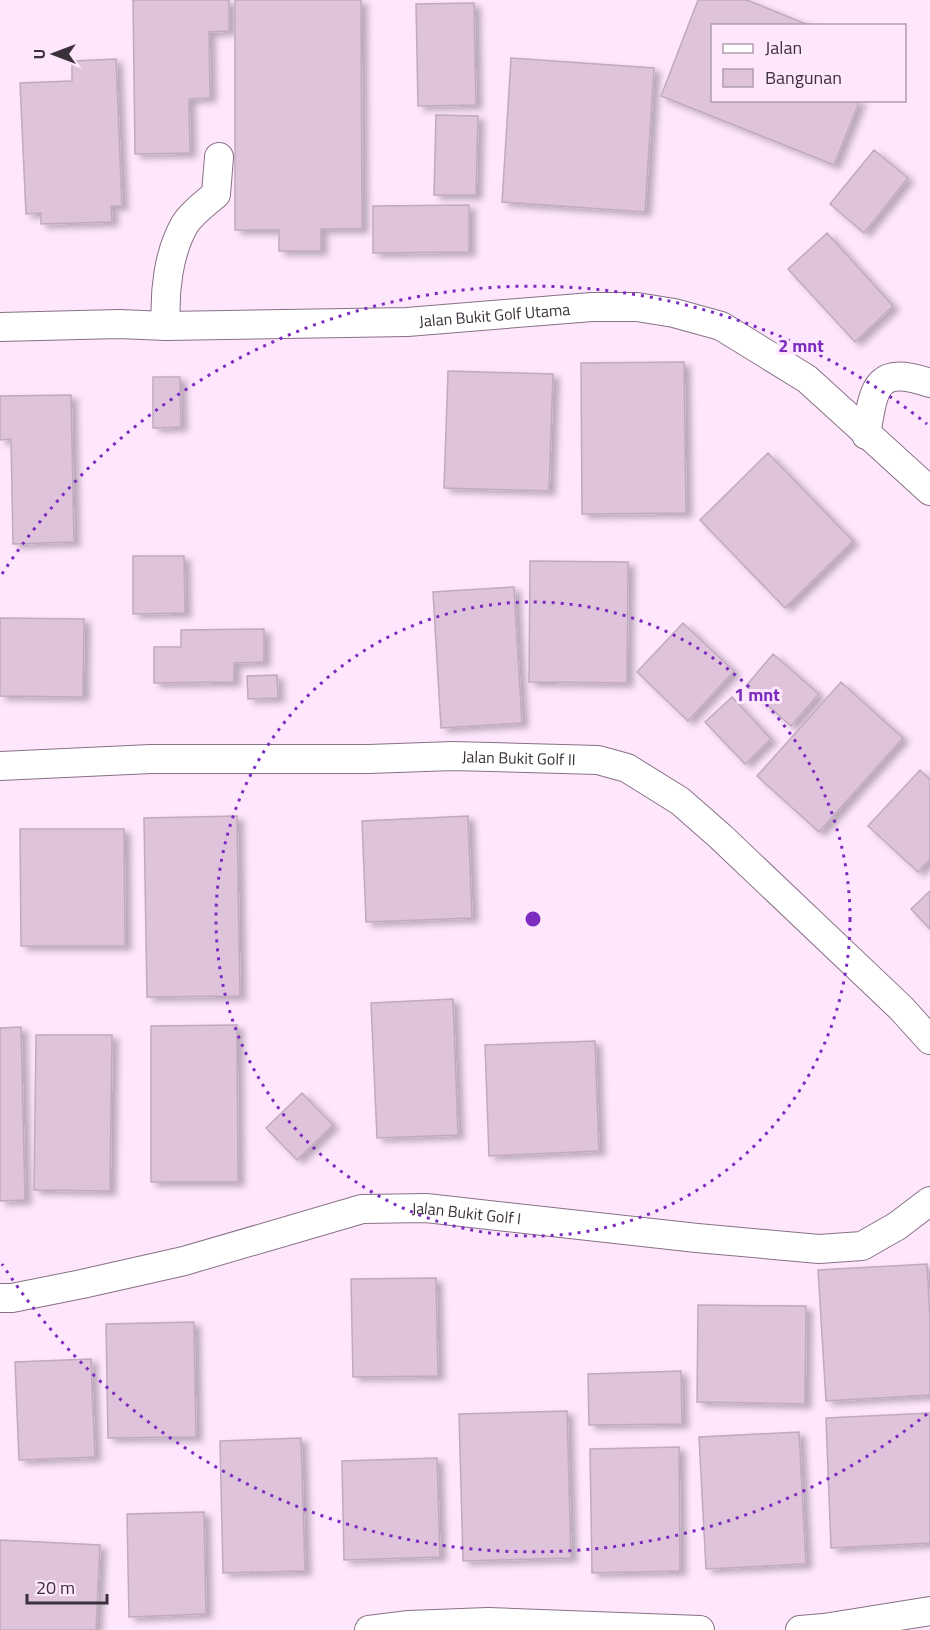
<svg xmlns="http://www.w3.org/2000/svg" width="930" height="1630" font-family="'Titillium Web',sans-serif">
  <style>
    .building { fill: #dec3db; stroke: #c1aabf; stroke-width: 1.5; filter: url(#shadow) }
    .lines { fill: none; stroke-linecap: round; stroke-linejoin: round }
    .minor-casing { stroke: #877185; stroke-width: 30 }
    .minor { stroke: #fff; stroke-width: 28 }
    .ring { fill: none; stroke: #7b2cbf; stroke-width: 3; stroke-dasharray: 3 6 }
    .labels { text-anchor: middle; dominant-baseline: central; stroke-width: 6; stroke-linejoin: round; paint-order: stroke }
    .street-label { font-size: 16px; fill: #3b313a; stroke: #fee6fc }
    .centre { fill: #7b2cbf; stroke: #fee6fc; stroke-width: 3 }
    .ring-label { font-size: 18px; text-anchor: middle; font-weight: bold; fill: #7b2cbf; stroke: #fee6fc; stroke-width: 6; stroke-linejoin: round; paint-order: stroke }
  </style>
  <defs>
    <filter id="shadow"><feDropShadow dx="6" dy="4" stdDeviation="3" flood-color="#0004"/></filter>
  </defs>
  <rect width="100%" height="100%" fill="#fee6fc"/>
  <path class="building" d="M133,0H229V31L209,32L210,98L189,99L190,153L135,154Z
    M235,0H361L362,229H321V251H279V230H235Z
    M698,0H747L811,26H712V100H860L834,165L661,96Z
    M474,3L476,105L418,106L416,4Z
    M511,58L654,68L645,212L502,202Z
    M116,59L122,206H111L112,222L41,224V213L26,214L20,83L72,81V61Z
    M436,115L478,116L476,195H434Z
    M874,150L908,178L864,233L830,204Z
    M469,205V252L373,253V206Z
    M827,233L893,306L855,342L788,269Z
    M684,362L686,513L582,514L581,363Z
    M448,371L553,374L549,491L444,488Z
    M153,377H180L181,427L153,428Z
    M71,395L74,542L13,544L11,439L0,440V396Z
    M768,453L853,541L785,608L700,520Z
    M133,556H184L185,613L133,614Z
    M530,561L628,562L627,683L529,682Z
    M514,587L522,723L441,728L433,592Z
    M0,618L84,619L83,697L0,696Z
    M683,623L734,671L688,721L637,672Z
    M264,629V662L234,663V682L154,683V647H181V630Z
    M773,654L819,694L791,726L746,686Z
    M277,675L278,698L248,699L247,676Z
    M841,682L903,738L819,832L757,776Z
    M732,697L771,739L745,764L705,722Z
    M920,770L930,780V859L918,872L868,826Z
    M237,816L240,996L147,997L144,818Z
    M468,816L472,918L366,922L362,821Z
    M20,829H124L125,946H21Z
    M930,891V929L911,909Z
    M453,999L458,1135L377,1138L371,1003Z
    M237,1025L238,1182H151V1026Z
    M21,1027L25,1200L0,1201V1028Z
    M36,1035H112L110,1191L34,1190Z
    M595,1041L599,1151L489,1156L485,1045Z
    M302,1093L333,1125L297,1160L266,1128Z
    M927,1264L930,1321V1395L826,1401L818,1270Z
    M436,1278L438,1376L353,1377L351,1279Z
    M698,1305L806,1306L805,1404L697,1402Z
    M194,1322L196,1437L108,1438L106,1324Z
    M91,1359L95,1457L19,1460L15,1362Z
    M681,1371L682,1424L589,1425L588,1374Z
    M567,1411L571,1558L463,1561L459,1414Z
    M930,1413V1543L831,1548L826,1418Z
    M799,1432L806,1564L706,1569L699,1437Z
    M301,1438L305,1571L223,1573L220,1441Z
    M679,1447L680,1571L592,1573L590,1449Z
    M437,1458L440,1557L344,1560L342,1461Z
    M204,1512L206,1614L129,1617L127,1514Z
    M0,1540L100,1545L96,1630H0Z"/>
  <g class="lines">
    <g class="minor-casing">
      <g id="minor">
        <path d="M166,326C164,293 168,253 185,224C192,213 206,203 216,194L219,157"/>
        <path id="s1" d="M0,327L119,324L166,326L407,322L592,307H637L674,313L721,326L807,379L930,491"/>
        <path d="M866,435C874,389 874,364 930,383"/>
        <path id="s2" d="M0,766L151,759H369L453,756L598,760L627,768L680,801L721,837L901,1008L930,1040"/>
        <path id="s3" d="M0,1298H12L82,1284L184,1261L362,1209L426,1208L697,1238L819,1249L862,1246L897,1226L930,1201"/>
        <path d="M369,1630L409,1625L488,1622L700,1630"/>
        <path d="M800,1630L824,1628L930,1611"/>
      </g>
    </g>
    <use href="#minor" class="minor"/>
  </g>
  <g class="ring">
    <circle cx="533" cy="919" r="317"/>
    <path d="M927 1414A633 633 0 0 1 2 1264M2 574A633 633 0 0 1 927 424"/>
  </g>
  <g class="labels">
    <g class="street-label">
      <text stroke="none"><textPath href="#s1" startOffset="495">Jalan Bukit Golf Utama</textPath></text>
      <text stroke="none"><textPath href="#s2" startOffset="519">Jalan Bukit Golf II</textPath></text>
      <text stroke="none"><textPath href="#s3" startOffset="478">Jalan Bukit Golf I</textPath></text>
    </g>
  </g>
  <circle cx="533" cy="919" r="9" class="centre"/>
  <g class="ring-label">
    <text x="801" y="352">2 mnt</text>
    <text x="757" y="701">1 mnt</text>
  </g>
  <rect x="711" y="24" width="195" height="78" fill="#fee6fc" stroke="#b09eae" stroke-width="1.5"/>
  <rect x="723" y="44" width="30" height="9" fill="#ffffff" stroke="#b09eae" stroke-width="1.5"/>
  <text x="765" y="54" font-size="18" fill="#3b313a">Jalan</text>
  <rect x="723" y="69" width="30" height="18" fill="#dec3db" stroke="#b09eae" stroke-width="1.5"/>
  <text x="765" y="84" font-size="18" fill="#3b313a">Bangunan</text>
  <g transform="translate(54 54) rotate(270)" stroke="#fee6fc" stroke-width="4.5" paint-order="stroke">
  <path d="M0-4.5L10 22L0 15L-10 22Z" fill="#3b313a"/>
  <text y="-9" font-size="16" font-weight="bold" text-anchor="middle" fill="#3b313a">U</text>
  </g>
  <path d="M27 1594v9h80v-9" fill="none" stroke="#3b313a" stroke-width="3"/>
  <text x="36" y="1594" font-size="18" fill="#3b313a" stroke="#fee6fc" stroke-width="4.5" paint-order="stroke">20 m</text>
</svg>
